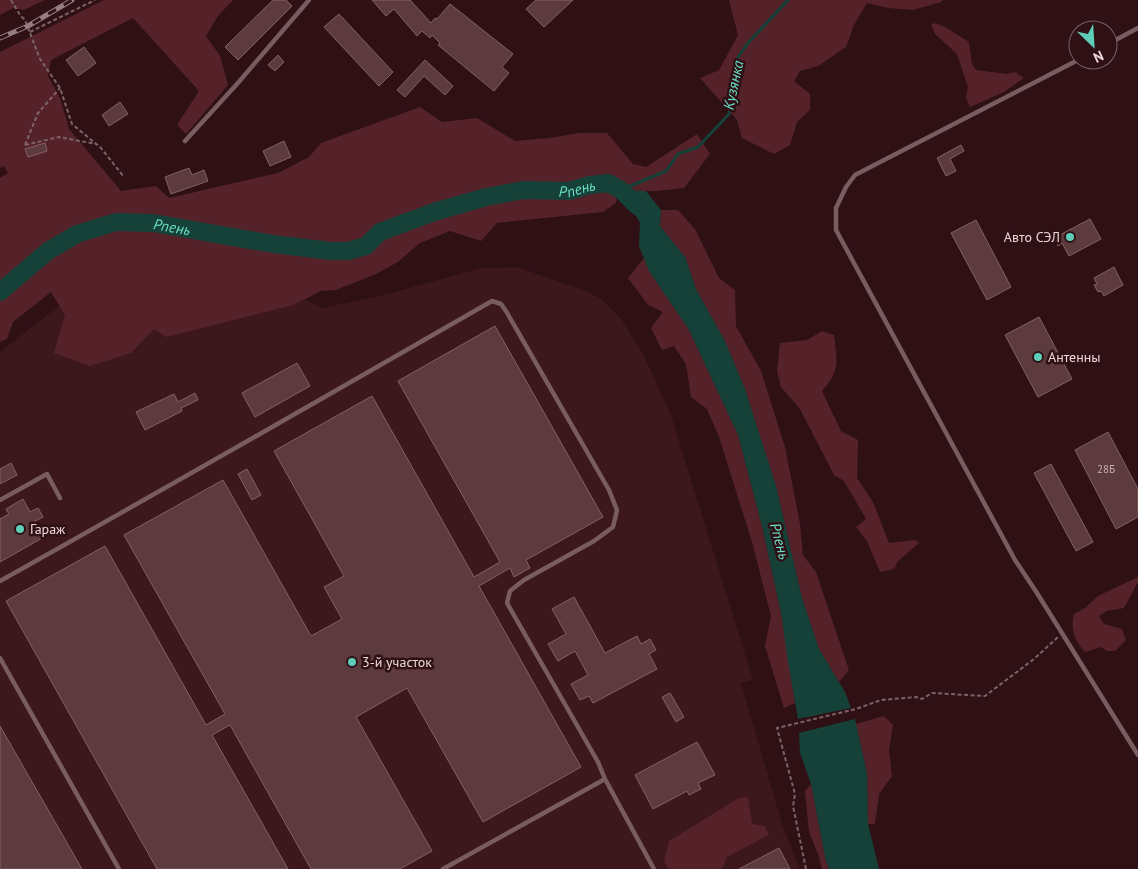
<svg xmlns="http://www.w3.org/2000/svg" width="1138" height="869" font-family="'PT Sans',sans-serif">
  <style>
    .built { fill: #3c171c }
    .green { fill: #55222a }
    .water { fill: #164139 }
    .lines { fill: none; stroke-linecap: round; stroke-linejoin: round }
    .stream { stroke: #164139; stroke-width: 3 }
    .river { stroke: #164139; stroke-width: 18 }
    .building { fill: #5d3a3e; stroke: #856063 }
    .path { stroke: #7e6366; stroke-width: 2; stroke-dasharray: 4 2.5; stroke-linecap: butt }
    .lane { stroke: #785c5f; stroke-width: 4.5 }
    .rail-casing { stroke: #967d80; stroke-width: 5 }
    .rail { stroke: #2e1015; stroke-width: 3; stroke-dasharray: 9; stroke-linecap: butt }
    .poi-dot { fill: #5dceb8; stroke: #2e1015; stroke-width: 2 }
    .labels { text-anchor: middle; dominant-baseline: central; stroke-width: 5; stroke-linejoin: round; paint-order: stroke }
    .number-label { font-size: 11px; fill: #c8afb1 }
    .poi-label { font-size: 14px; fill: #ecd6d7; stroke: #2e1015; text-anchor: start }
    .water-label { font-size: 15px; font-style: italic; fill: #69dfc8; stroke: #2e1015 }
  </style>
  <rect width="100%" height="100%" fill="#2e1015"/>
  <path class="built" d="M517,267L580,289L600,298L622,320L645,358L671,415L753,680L741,683L783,827L800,869H0V352L69,298L259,277L322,308L388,294L481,268Z"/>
  <path class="green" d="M0,0H45L24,10L13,8L0,15Z
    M104,0H233L218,16L206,36L220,56L228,85L186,134L177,125L199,91L133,18L51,60L48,76L60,98L69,129L121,191L156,186L169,198L278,173L309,157L321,143L420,107L442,122L477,118L515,141L549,138L579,133H607L633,164L646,167L697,134L710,154L684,188L657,191H636L619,182L616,203L603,212L497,223L481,241L450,231L420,243L398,262L376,274L336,290L321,291L293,305L166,337L154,329L131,353L90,366L54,353L65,315L51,292L13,322L7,339L0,342V178L8,173L4,166L0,168V52Z
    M729,0H943L941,2L913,10L888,8L867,3L854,25L846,47L818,66L800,71L794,81L810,94V110L797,122L790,145L774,154L742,138L737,120L700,78L719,70L738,35Z
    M935,23L945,27L969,42L972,64L976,70L1007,74L1015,72L1024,78L1004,92L970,107L966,98L968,87L957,54L935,34L931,25Z
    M661,210H678L695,229L719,278L735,290L736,326L761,371L785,447L800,524L803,555L816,572L849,670L839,682L819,649L802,598L776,486L745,389L725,341L696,289L685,257L660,226Z
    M644,258L649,271L689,330L738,435L762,526L782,618L795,703L784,708L765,646L771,616L752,542L719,437L707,409L691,397L686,364L674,346L662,350L651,328L663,312L648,305L628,278Z
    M822,331L834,335C837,361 841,370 822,391L841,431L858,440L857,478L873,502L889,543L915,540L919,543L898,561L894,569L880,572L867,541L856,527L866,519L844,481L834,475L800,409L781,387L777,371L780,343L807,340Z
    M1138,577V582L1124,608L1107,611L1099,616L1104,624L1122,629L1126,640L1115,651H1107L1101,647L1085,652C1075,641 1070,629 1074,614L1085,608L1098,596Z
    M884,716L893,725L889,750L892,776L879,794L875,824H868L867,773L856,724Z
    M811,784L825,857L829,869H822L818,854L809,832L805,791Z
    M748,797L752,824L765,826L769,835L727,857L722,869H669L664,862L669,841L739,798Z"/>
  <path class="water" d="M621,190L646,191L661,210L660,226L685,257L696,289L725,341L745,389L776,486L802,598L819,649L845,692L851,708L798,719L787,656L782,618L762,526L738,435L689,330L649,271L639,246L640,223Z
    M855,719L867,773L868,824L879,869H829L825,857L811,784L800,753L799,733Z"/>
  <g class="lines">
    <path class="stream" d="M621,190L666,171L678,154L698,147L729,114L738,57L748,43L788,0"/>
    <path class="river" id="s1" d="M0,292L48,251L77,234L116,222L153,223L273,244L331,251H348L366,246L380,232L434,212L486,197L524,190L569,191L590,185L608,183L621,190L637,206"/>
  </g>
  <path class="building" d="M273,0H286L292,6L238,60L225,47Z
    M372,0H410L431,23L435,18L437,19L450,4L513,54L502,67L509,73L494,91L438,45L440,43L432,35L430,38L422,31L417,36L394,9L386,16Z
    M536,0H573L544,27L526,9Z
    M339,14L393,72L379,86L324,27Z
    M84,47L96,63L78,76L66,60Z
    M278,55L284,62L275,71L268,65Z
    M425,60L453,86L445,95L424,76L405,97L397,90Z
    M120,102L128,114L109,126L102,115Z
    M284,141L291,157L270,166L263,151Z
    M45,143L47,151L28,157L25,149Z
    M961,145L964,151L950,159L956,171L946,176L937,158Z
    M189,168L192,175L204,170L208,181L171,194L165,177Z
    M1090,219L1101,239L1069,256L1062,243L1058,246L1054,238Z
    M976,220L1011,287L987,300L951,233Z
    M1114,267L1123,285L1104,296L1101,291L1098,292L1094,285L1097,284L1094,278Z
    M1039,317L1072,379L1038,397L1005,335Z
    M495,326L603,517L526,560L530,568L514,577L510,568L479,586L581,767L483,822L407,688L356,717L432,851L400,869H311L230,725L212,735L288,869H157L6,601L105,546L206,725L225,714L124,535L223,480L311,636L342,619L324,587L344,576L274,451L372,396L474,577L500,562L398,381Z
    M297,363L310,386L255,417L242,393Z
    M195,393L198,400L181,408L182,411L145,430L136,412L174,394L178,402Z
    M1108,432L1138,489V517L1116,529L1075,450Z
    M11,463L17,475L0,484V469Z
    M1051,464L1093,542L1076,551L1034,473Z
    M247,469L261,495L252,500L238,474Z
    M23,499L30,512L38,508L43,517L35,521L44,537L0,562V519L9,514L6,509Z
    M574,597L605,653L637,636L641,644L650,639L656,650L649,654L657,669L593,703L589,696L580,700L571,684L588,675L575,651L558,661L548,644L566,634L552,609Z
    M670,693L684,717L676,722L662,697Z
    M0,726L82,869H0Z
    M697,742L715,775L698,783L701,789L689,795L687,791L653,809L635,775Z
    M779,848L790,869H739Z"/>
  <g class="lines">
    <path class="path" d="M11,0L20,15L25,20L40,59L60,88L72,124L101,148L124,177
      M30,32L95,0
      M25,145L59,137L96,144
      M25,145L38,113L60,88
      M806,869L793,806L795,794L777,728L856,709L881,700L916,697L922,699L932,693L985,696L1034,659L1058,637"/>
    <path class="lane" d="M1108,44L1138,28
      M1078,60L855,175L846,187L836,208V230L1015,560L1037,593L1138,755
      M185,141L237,84L309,0
      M0,500L47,474L60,498
      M0,581C165,489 328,395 492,301L501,304L506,311L609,490L617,510L613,527L594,541L524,580L510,591L507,603L598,762L605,779L654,869
      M0,658L119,869
      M443,869L605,779"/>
    <g class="rail-casing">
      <path id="rail" d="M0,38L28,26L72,0"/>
    </g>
    <use href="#rail" class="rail"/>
  </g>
  <g class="poi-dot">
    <circle cx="1070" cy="237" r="5"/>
    <circle cx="1038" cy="357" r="5"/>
    <circle cx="20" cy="529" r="5"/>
    <circle cx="352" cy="662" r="5"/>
  </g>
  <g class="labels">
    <g class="number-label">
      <text x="1106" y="469">28Б</text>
    </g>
    <g class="poi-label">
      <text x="1060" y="237" text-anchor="end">Авто СЭЛ</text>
      <text x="1048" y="357">Антенны</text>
      <text x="30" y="529">Гараж</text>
      <text x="362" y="662">3-й участок</text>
    </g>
    <g class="water-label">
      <text transform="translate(733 85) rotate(-78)">Кузянка</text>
      <text stroke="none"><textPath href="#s1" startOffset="614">Рпень</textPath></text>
      <text stroke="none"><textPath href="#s1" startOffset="194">Рпень</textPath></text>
      <text transform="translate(780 541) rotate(75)">Рпень</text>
    </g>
  </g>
  <g transform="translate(1093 45) rotate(155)"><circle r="24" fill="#2e1015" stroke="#7a5f63"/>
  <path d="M0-4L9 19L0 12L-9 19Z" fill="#5dceb8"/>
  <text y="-8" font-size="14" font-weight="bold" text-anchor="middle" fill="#ecd6d7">N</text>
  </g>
</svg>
